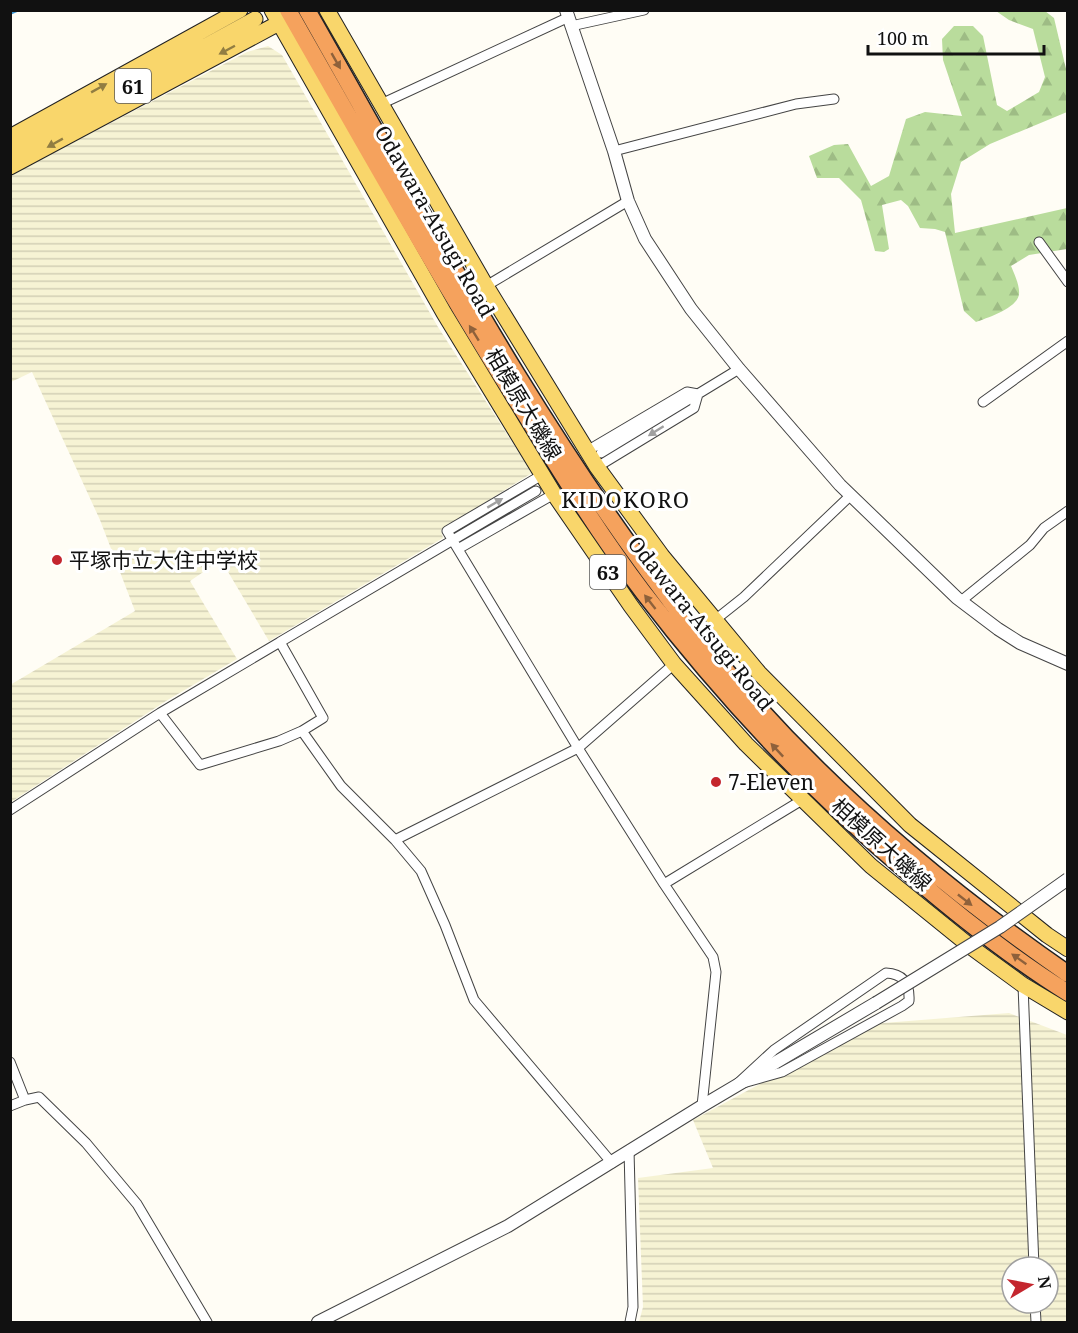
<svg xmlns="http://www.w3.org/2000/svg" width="1078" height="1333" font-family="'Noto Serif','Noto Sans JP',serif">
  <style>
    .farmland { fill: url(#farmland-rules); fill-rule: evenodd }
    .forest { fill: url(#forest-firs) }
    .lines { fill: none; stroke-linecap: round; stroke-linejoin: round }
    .stream { stroke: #3f96cf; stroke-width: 4 }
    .minor-casing { stroke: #444; stroke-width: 11 }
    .tertiary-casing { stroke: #444; stroke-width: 14 }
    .primary-casing { stroke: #222; stroke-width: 17 }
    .motorway-casing { stroke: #222; stroke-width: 19 }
    .minor { stroke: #fff; stroke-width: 9 }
    .tertiary { stroke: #fff; stroke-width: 12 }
    .primary { stroke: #f9d66b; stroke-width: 15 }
    .motorway { stroke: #f5a25d; stroke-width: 16 }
    .tertiary-bridge-casing { stroke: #444; stroke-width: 14; stroke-linecap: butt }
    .tertiary-bridge { stroke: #fff; stroke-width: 12 }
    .oneway { fill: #917d42 }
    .oneway2 { fill: #8e613b }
    .oneway3 { fill: #a0a0a0 }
    .poi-dot { fill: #c4262e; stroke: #fff; stroke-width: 2 }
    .labels { text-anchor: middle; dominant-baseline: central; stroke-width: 6; stroke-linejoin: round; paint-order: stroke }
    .shield { fill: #fff; stroke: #585858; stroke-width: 1.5 }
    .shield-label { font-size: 20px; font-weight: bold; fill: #111 }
    .street-label { font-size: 21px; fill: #111; stroke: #fff }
    .poi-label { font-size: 21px; fill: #111; stroke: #fff; text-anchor: start }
    .neighbourhood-label { font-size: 22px; letter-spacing: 1.5px; fill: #111; stroke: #fff }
  </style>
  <defs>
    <pattern id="farmland-rules" width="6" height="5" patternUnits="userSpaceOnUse" patternTransform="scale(1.5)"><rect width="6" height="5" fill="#f6f3d4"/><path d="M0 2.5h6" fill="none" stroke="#d2cfb5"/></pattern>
    <pattern id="forest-firs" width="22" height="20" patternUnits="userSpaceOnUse" patternTransform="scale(1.5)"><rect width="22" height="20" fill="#b9dc9c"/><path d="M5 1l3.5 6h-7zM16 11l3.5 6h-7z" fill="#9ebc85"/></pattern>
  </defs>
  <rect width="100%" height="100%" fill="#fffdf5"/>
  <path class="farmland" d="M268,46L282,55L438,327L532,473L441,530L443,538L269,641L221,560L190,581L237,659L166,701L11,802L10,685L135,611L100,520L32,372L11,382V175L247,52Z
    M1009,1013L1067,1035V1322H639L643,1307L638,1178L713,1168L693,1120L871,1024ZM1012,1267H1048V1303H1012Z"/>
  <path class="forest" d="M996,11H1045L1054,18L1067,73V112L990,144L961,162L951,194L955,233L1067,208V249L1029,255L1011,266C1014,273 1020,286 1019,294C1018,308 987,318 976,322L964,311L945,232L935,229L920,228L908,206L901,200L882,205L889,249L884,252L875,251L861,200L839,178H817L809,156L834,145L848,144L871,186L889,176L906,119L925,112L962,116L943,60L942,39L954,26H973L983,36L997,105L1007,111L1039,92L1045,77L1033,29L1009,20Z"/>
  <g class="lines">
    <path class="stream" d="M10,13L17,10"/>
    <g class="minor-casing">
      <path id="minor" d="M571,26L644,10
        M381,104L569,17
        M614,151L796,104L834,99
        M1039,242L1068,282
        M486,286L628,201
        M983,402L1068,341
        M587,451L687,392L698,394L694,408L597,467
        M601,453L739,369
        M542,475L447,531L578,748L664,884L713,957L716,972L702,1106
        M458,549L554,494
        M961,601L1030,545L1044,528L1068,511
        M715,620L744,597L851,495
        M280,642L536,491
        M160,713L200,765L279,741L302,731
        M10,810L160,713L280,642L323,718L302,731L341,786L395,840
        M664,884L802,800
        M886,973C903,974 910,983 909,1001L902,1006L782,1072L736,1085L774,1050Z
        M1023,985L1034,1267
        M10,1062L25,1100L39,1097L86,1143L137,1204L207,1322
        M10,1106L25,1100
        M629,1150L633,1307L630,1322
        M612,1163L474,1000L445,925L421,871L395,840L578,748L674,664
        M1035,1303L1036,1322"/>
    </g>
    <g class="tertiary-casing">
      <path id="tertiary" d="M566,10L614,151L628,201L645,239L691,309L739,369L840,485L957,598L998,629L1020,643L1068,664
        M318,1322L508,1226L702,1106L876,1003"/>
    </g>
    <g class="primary-casing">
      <path id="primary" d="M272,10L444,313L554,494L631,606L674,664L746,744L871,866L971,947L1023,985L1068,1012
        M327,10L486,286L597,467L662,556L759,673L910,825L1047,935L1068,949
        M10,137L240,10
        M10,153L255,19
        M10,167L279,23"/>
    </g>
    <g class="motorway-casing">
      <path id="motorway" d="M288,10C364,143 439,277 520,406C559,469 598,533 643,592C722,695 810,790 910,874C959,916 1012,958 1068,993
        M307,10C428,223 544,442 696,634C801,767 929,878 1068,974"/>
    </g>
    <use href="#minor" class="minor"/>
    <use href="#tertiary" class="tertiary"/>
    <use href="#primary" class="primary"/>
    <use href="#motorway" class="motorway"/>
    <g class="tertiary-bridge-casing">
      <path id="tertiary-bridge" d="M876,1003L1000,927L1068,879"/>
    </g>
    <use href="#tertiary-bridge" class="tertiary-bridge"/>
  </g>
  <defs><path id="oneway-solid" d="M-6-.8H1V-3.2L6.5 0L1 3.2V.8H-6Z" transform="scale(1.5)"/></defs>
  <g class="oneway">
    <use href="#oneway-solid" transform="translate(227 50) rotate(152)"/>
    <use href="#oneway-solid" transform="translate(99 88) rotate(-29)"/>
    <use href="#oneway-solid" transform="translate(55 143) rotate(151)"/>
  </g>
  <g class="oneway2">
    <use href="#oneway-solid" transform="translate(336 61) rotate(60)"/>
    <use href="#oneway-solid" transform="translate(474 333) rotate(-122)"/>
    <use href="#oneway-solid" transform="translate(650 602) rotate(-128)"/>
    <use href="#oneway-solid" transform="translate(777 750) rotate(-133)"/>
    <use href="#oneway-solid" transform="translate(965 900) rotate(38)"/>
    <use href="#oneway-solid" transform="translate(1019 959) rotate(-145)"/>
  </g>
  <g class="oneway3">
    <use href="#oneway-solid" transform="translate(656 431) rotate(148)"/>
    <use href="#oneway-solid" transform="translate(495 503) rotate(-31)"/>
  </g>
  <g class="poi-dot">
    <circle cx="57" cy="560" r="6"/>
    <circle cx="716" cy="782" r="6"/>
  </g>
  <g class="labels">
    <g class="shield">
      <rect x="115" y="69" width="36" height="34" rx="4.5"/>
      <rect x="590" y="555" width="36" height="34" rx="4.5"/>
    </g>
    <g class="shield-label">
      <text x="133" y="86">61</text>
      <text x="608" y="572">63</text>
    </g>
    <g class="street-label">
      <text transform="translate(435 221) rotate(60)">Odawara-Atsugi Road</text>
      <text transform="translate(524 404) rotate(59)">相模原大磯線</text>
      <text transform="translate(701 623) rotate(51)">Odawara-Atsugi Road</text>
      <text transform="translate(882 844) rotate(42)">相模原大磯線</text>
    </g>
    <g class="poi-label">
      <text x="69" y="560">平塚市立大住中学校</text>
      <text x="728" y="782">7-Eleven</text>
    </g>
    <g class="neighbourhood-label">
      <text x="626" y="499">KIDOKORO</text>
    </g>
  </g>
  <rect width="1078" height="1333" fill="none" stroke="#111111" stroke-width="24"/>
  <g transform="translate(1030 1285) rotate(80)"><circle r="28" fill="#ffffff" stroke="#a0a0a0" stroke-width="1.5"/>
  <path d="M0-4.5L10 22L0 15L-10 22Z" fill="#c4262e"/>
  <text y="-9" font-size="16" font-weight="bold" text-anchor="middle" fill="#111111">N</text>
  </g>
  <path d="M868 45v9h176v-9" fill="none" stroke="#111111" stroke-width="3"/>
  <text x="877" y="45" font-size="18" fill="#111111" stroke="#ffffff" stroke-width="4.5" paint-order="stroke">100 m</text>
</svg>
